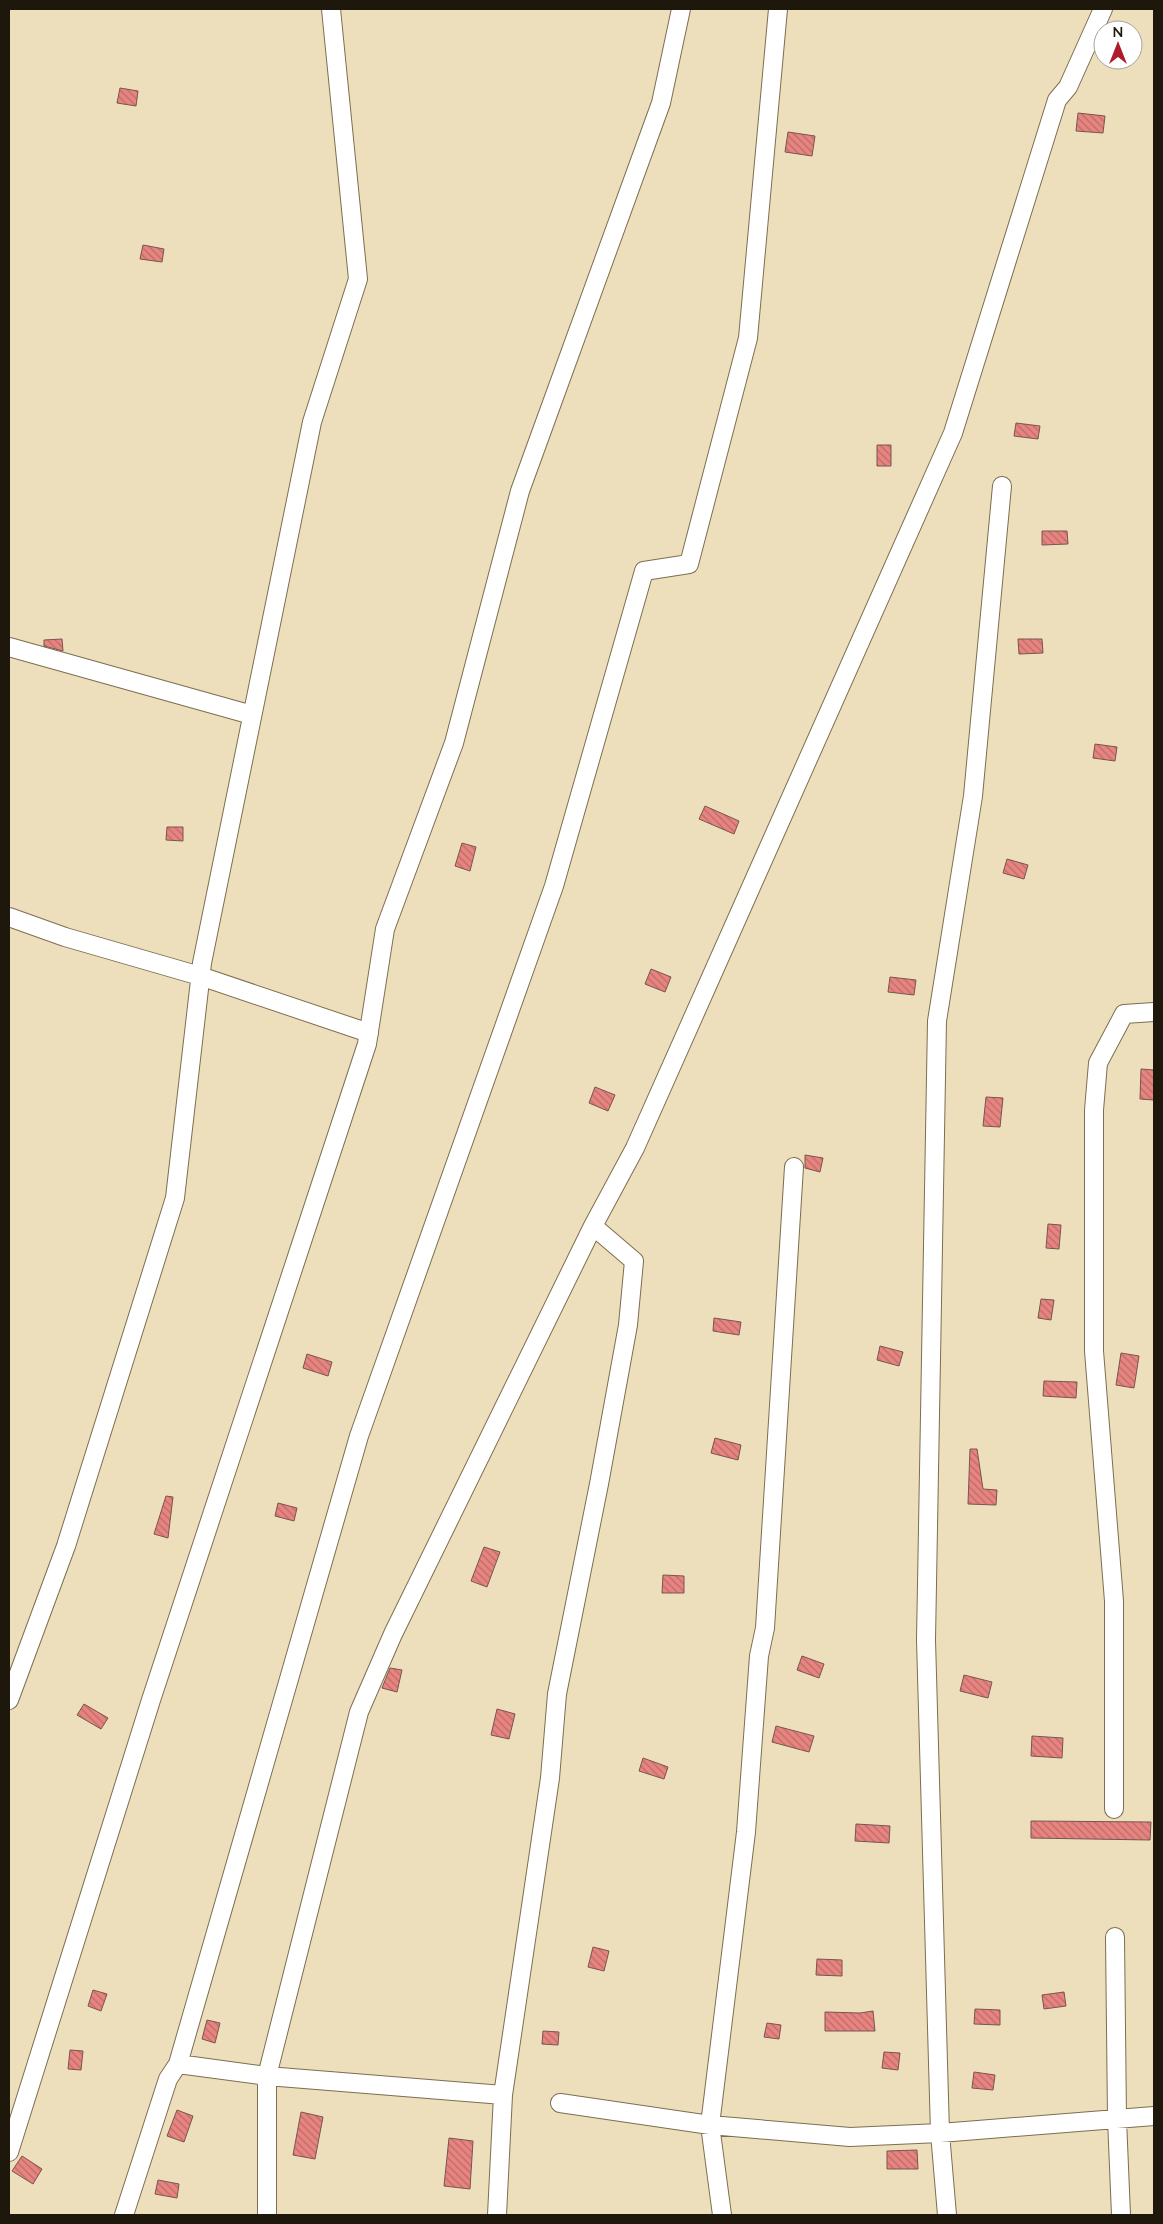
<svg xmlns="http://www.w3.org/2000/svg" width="1163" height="2224" font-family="Lato,sans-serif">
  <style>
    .building { fill: url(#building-back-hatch); stroke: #785452 }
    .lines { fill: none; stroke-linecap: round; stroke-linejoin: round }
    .minor-casing { stroke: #7c6e4f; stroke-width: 20 }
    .minor { stroke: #fff; stroke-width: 18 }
  </style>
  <defs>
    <pattern id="building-back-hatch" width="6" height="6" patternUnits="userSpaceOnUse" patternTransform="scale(1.25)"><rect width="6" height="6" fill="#e78480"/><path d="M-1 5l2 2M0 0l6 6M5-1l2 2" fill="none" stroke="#bb6b67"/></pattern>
  </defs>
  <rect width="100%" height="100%" fill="#eedfbc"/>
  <path class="building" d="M120,88L138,91L136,106L117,103Z
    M1078,113L1105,116L1103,133L1076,131Z
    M788,132L815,136L812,156L785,152Z
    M143,245L164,249L162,262L140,259Z
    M1016,423L1040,426L1038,439L1014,436Z
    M877,445H891V466H877Z
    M1042,531H1067L1068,544L1042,545Z
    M62,639L63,651L44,646V640Z
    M1018,639H1042L1043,653L1019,654Z
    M1095,744L1117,747L1115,761L1093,758Z
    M705,806L739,821L734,834L699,819Z
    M167,827H183V841L166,840Z
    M462,843L476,847L470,871L455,866Z
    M1007,859L1028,865L1024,879L1003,873Z
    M651,969L671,977L665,992L645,984Z
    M890,977L916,980L914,995L888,992Z
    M1141,1069L1154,1070V1100L1140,1099Z
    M595,1087L615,1095L608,1111L589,1103Z
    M986,1097L1003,1098L1000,1127L983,1126Z
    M805,1155L823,1158L820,1172L805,1168Z
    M1048,1224L1061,1225L1059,1249L1046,1248Z
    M1041,1299L1054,1300L1051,1320L1038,1318Z
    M714,1318L741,1322L739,1335L713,1331Z
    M880,1346L903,1352L899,1366L877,1360Z
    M1121,1353L1139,1356L1134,1388L1116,1385Z
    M307,1354L332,1362L328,1376L303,1368Z
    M1044,1381L1077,1382L1076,1398L1043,1396Z
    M715,1438L741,1445L738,1460L711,1453Z
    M970,1449H977L983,1489L997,1490L996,1505L968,1504Z
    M166,1496L173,1497L168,1538L154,1534Z
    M278,1503L297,1508L294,1521L275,1516Z
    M484,1547L500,1552L487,1587L471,1581Z
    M663,1575L684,1576V1593H662Z
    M802,1656L824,1664L819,1678L797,1670Z
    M390,1668L402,1670L397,1692L382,1688Z
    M964,1675L992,1682L988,1698L960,1691Z
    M84,1704L108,1718L101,1729L77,1715Z
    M497,1709L515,1714L509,1739L491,1735Z
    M776,1726L814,1736L809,1752L772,1742Z
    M1032,1736L1063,1738L1062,1758L1031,1756Z
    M643,1758L668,1767L664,1779L639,1771Z
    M1031,1821L1151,1822L1150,1840L1031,1838Z
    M856,1824L890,1826L889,1843L855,1841Z
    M593,1947L609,1951L604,1971L588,1967Z
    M817,1959L842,1960V1976L816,1975Z
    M93,1990L107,1994L101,2011L88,2006Z
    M1064,1992L1066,2006L1044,2009L1042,1995Z
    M975,2009L1000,2010V2025L974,2024Z
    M873,2011L875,2031H825V2012L860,2013Z
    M207,2020L220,2023L215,2043L202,2039Z
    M767,2023L781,2025L779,2039L764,2037Z
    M543,2031L559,2032L558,2045L542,2044Z
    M70,2050L83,2051L81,2070L68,2069Z
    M884,2052L900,2053L898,2070L882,2068Z
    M974,2072L995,2075L993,2090L972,2088Z
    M177,2110L193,2116L184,2142L167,2136Z
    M301,2112L323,2117L315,2159L293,2155Z
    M449,2138L473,2141L470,2189L444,2186Z
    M917,2150L918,2169H887V2151Z
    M22,2156L42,2169L33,2184L12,2171Z
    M158,2180L179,2184L177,2198L155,2194Z"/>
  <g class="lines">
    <g class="minor-casing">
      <path id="minor" d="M9,647L252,715
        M9,917L65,937L200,976L369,1033
        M9,1700L66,1546L175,1198L202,963L312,422L358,279L331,9
        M1114,1809V1601L1094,1351V1110L1098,1063L1124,1014L1154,1012
        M1115,1937L1117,2119L1121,2215
        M178,2064L267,2076L503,2095
        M560,2103L710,2125L850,2137L940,2133L1154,2116
        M9,2152L151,1700L367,1044L385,929L454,743L520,491L661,103L681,9
        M124,2215L168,2079L178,2064L359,1436L554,886L644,571L689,564L748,338L778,9
        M267,2215V2076L359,1712L393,1634L593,1226L635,1148L953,433L1057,100L1068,87L1103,9
        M497,2215L503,2095L550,1778L557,1694L599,1484L628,1325L634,1261L593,1226
        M722,2215L710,2125L746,1832L759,1656L765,1628L794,1167
        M947,2215L940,2133L926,1640L937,1021L973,796L1002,486"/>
    </g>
    <use href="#minor" class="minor"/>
  </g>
  <rect width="1163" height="2224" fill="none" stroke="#1d180b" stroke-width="20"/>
  <g transform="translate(1118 45)"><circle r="24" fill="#ffffff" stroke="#a5a39d"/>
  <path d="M0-4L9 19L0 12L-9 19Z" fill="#ae1b2b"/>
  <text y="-8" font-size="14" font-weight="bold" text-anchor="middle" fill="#1d180b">N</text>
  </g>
</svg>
